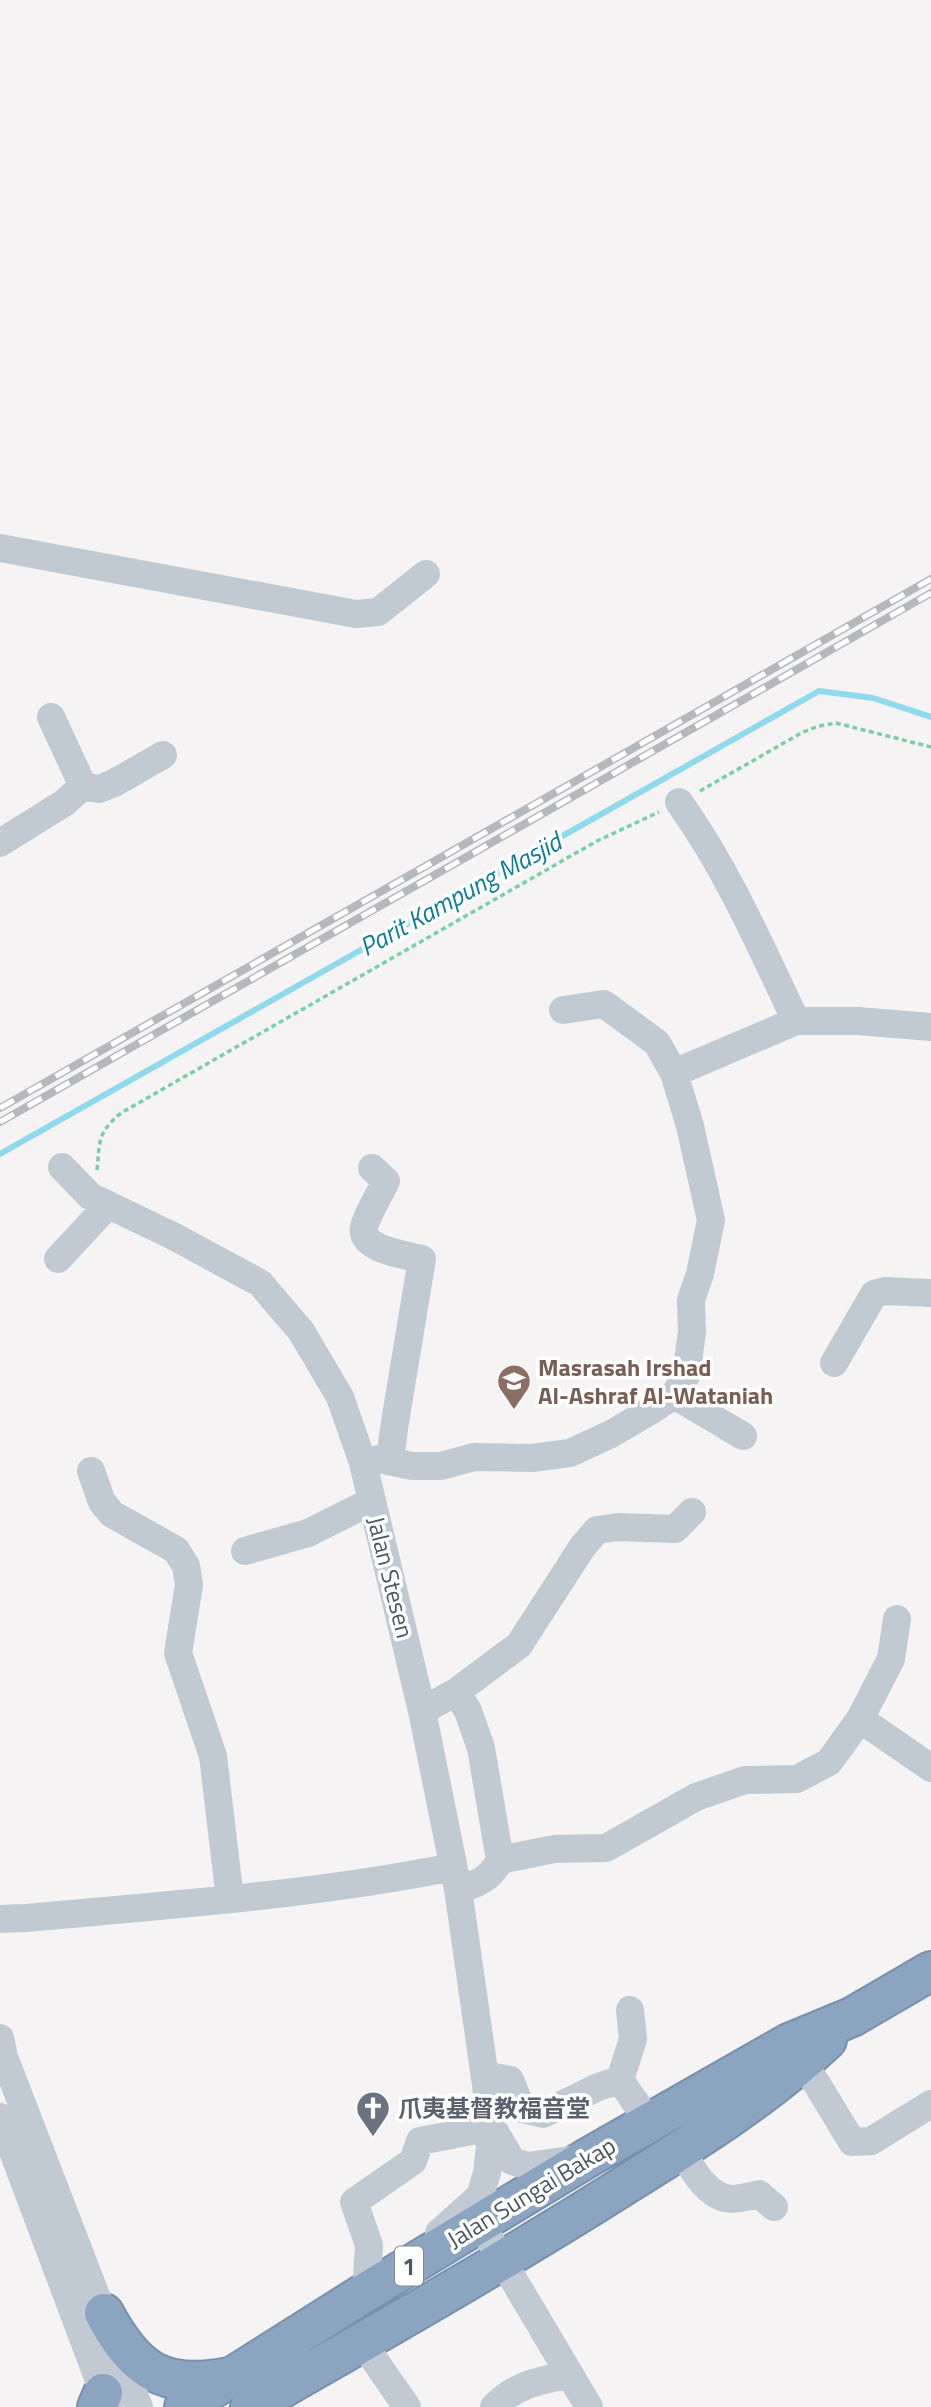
<svg xmlns="http://www.w3.org/2000/svg" width="931" height="2407" font-family="'Titillium Web','Noto Sans SC',sans-serif">
  <style>
    .lines { fill: none; stroke-linecap: round; stroke-linejoin: round }
    .stream { stroke: #90daee; stroke-width: 6 }
    .highway-casing { stroke: #7690ad; stroke-width: 42 }
    .path { stroke: #7ad0a6; stroke-width: 3.5; stroke-dasharray: 5 3.5; stroke-linecap: butt }
    .minor { stroke: #c1cad2; stroke-width: 28 }
    .highway { stroke: #8ba5c1; stroke-width: 38 }
    .rail-casing { stroke: #b5b8bd; stroke-width: 8 }
    .rail { stroke: #fff; stroke-width: 5; stroke-dasharray: 16; stroke-linecap: butt }
    .labels { text-anchor: middle; dominant-baseline: central; stroke-width: 7; stroke-linejoin: round; paint-order: stroke }
    .shield { fill: #fff; stroke: #808990; stroke-width: 2 }
    .shield-label { font-size: 23px; font-weight: bold; fill: #4a5661 }
    .education-label { font-size: 24px; font-weight: bold; fill: #785e54; stroke: #fff; text-anchor: start }
    .street-label { font-size: 24px; fill: #4a5661; stroke: #fff }
    .worship-label { font-size: 24px; font-weight: bold; fill: #5b616d; stroke: #fff; text-anchor: start }
    .water-label { font-size: 26px; font-style: italic; fill: #0c7c9b; stroke: #fff }
  </style>
  <rect width="100%" height="100%" fill="#f5f3f3"/>
  <g class="lines">
    <path class="stream" d="M0,1154L819,691L873,698L931,717"/>
    <g class="highway-casing">
      <path id="highway" d="M104,2313C135,2371 163,2390 229,2377
        M97,2407L103,2393
        M184,2407L366,2292L589,2157L789,2043L852,2017L931,1971
        M250,2407C376,2334 502,2263 625,2185C694,2142 768,2096 827,2040"/>
    </g>
    <path class="path" d="M700,791L803,732L819,726L836,723L931,747
      M97,1170C100,1141 97,1133 121,1113L597,841L659,812"/>
    <path class="minor" d="M0,548L356,614L378,612L426,574
      M83,786L99,789L114,783L163,755
      M679,802C727,869 761,947 796,1021
      M0,843L64,803L83,786L51,717
      M674,1073L796,1021H858L931,1027
      M62,1167L90,1196L175,1237L260,1283L301,1331L340,1397L363,1463L422,1711L458,1889L492,2127L487,2173L480,2196L439,2233
      M372,1168L386,1181C379,1196 368,1212 364,1227C359,1250 407,1255 422,1259L395,1422L390,1460
      M58,1259L108,1205
      M834,1363L874,1294L885,1291L931,1293
      M674,1395L743,1436
      M363,1463L379,1459L412,1466H441L474,1457L532,1458L570,1453L611,1434L652,1410L674,1395L686,1376L692,1332L691,1300L700,1274L711,1220L690,1126L674,1073L657,1043L604,1004L563,1010
      M91,1471L102,1502L112,1514L176,1550L186,1566L189,1585L178,1653L213,1756L230,1899
      M245,1551L308,1533L372,1501
      M456,1692L468,1711L481,1748L500,1860C490,1879 478,1884 458,1889
      M422,1711L456,1692L519,1645L583,1546L597,1530L618,1527L675,1529L692,1512
      M860,1719L931,1768
      M500,1860L554,1849L606,1848L696,1797L745,1780L797,1779L829,1762L860,1719L891,1659L897,1619
      M0,1919L26,1918C169,1905 313,1895 453,1867
      M630,2010L633,2039L620,2080L649,2122
      M0,2038L4,2057L139,2407
      M802,2064L817,2084L852,2142L871,2141L931,2104
      M485,2075L510,2080L522,2109L543,2114L598,2087L620,2080
      M0,2117L109,2407
      M492,2127L512,2161L528,2166L576,2159
      M681,2150C692,2168 706,2197 731,2199C740,2199 751,2196 759,2194L774,2207
      M480,2223L589,2407
      M366,2292L369,2245L354,2202L413,2161L420,2141L492,2127
      M362,2342L407,2407
      M494,2407C515,2385 540,2380 568,2375"/>
    <use href="#highway" class="highway"/>
    <g class="rail-casing">
      <path id="rail" d="M0,1108L931,579
        M0,1122L931,593"/>
    </g>
    <use href="#rail" class="rail"/>
  </g>
  <defs>
    <g id="school-pin" transform="scale(1.75)"><path d="M0 17L-7.5 6A9.5 9.5 0 1 1 7.5 6Z" fill="#8d6e63" stroke="#fff"/><path d="M0-5L7-2L0 1L-7-2ZM-4 1L0 2.5L4 1V4Q0 6-4 4Z" fill="#fff"/></g>
    <g id="church-pin" transform="scale(1.75)"><path d="M0 17L-7.5 6A9.5 9.5 0 1 1 7.5 6Z" fill="#6b7280" stroke="#fff"/><path d="M-1.2-6h2.4v3.5h3.3v2.4h-3.3V6h-2.4V-.1h-3.3v-2.4h3.3Z" fill="#fff"/></g>
  </defs>
  <g fill-rule="evenodd">
    <use href="#school-pin" x="514" y="1381"/>
    <use href="#church-pin" x="373" y="2108"/>
  </g>
  <g class="labels">
    <rect class="shield" x="395" y="2246.5" width="28" height="39" rx="5"/>
    <g class="shield-label">
      <text x="409" y="2266">1</text>
    </g>
    <g class="education-label">
      <text x="538" y="1367">Masrasah Irshad<tspan x="538" dy="28">Al-Ashraf Al-Wataniah</tspan></text>
    </g>
    <g class="street-label">
      <text transform="translate(391 1577) rotate(76)">Jalan Stesen</text>
      <text transform="translate(531 2192) rotate(-31)">Jalan Sungai Bakap</text>
    </g>
    <g class="worship-label">
      <text x="398" y="2108">爪夷基督教福音堂</text>
    </g>
    <g class="water-label">
      <text transform="translate(460 894) rotate(-29)">Parit Kampung Masjid</text>
    </g>
  </g>
</svg>
